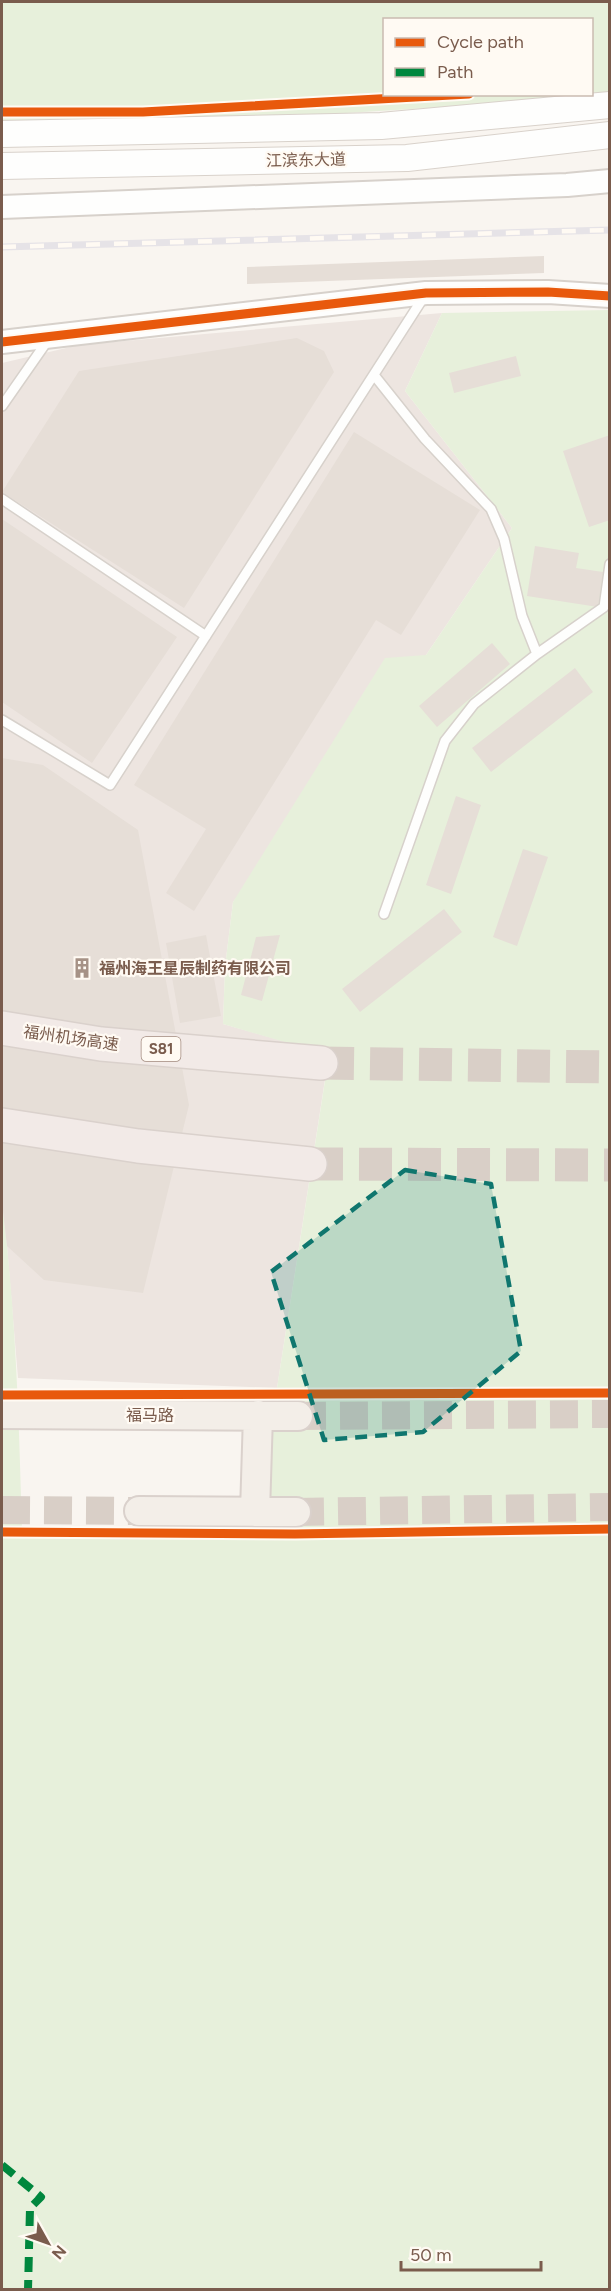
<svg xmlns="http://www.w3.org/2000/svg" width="611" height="2291" font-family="Figtree,'Noto Sans SC',sans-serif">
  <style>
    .industrial { fill: #ede5e0 }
    .green { fill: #e7f0db; fill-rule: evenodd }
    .building { fill: #e6ded7 }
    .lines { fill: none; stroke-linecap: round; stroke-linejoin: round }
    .primary-tunnel { stroke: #d9cfc7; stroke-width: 28; stroke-dasharray: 28 14; stroke-linecap: butt }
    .motorway-tunnel { stroke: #d9cfc7; stroke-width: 33; stroke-dasharray: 33 16; stroke-linecap: butt }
    .service-casing { stroke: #d7d1cb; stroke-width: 12 }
    .tertiary-casing { stroke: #d7d1cb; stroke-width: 26 }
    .secondary-casing { stroke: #d9d2cb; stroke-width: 28 }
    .primary-casing { stroke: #dad1cc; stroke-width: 32 }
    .motorway-casing { stroke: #dad1cc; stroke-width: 36 }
    .service { stroke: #fefefd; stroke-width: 9 }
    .tertiary { stroke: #fefefd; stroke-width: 22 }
    .secondary { stroke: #fefefd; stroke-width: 26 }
    .primary { stroke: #f3eee8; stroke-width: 28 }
    .motorway { stroke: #f2eae7; stroke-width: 33 }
    .rail-casing { stroke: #e6e3e7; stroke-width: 7 }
    .rail { stroke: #fffaf3; stroke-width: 4.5; stroke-dasharray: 14; stroke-linecap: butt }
    .quiet { stroke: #00873e; stroke-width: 8; stroke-dasharray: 15 8; stroke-linecap: butt }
    .cycleway-casing { stroke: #fffaf3; stroke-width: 13 }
    .cycleway { stroke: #e8590c; stroke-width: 9 }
    .marked { fill: #0f766e; fill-opacity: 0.2; stroke: #0f766e; stroke-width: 4.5; stroke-dasharray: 12 8; stroke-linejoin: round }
    .labels { text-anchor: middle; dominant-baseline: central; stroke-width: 4.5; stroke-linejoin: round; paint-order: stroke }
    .shield { fill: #fffaf3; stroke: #a28b7f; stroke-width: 1.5 }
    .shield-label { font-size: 15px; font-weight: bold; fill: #7a5c4d }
    .street-label { font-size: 16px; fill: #7a5c4d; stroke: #fffaf3 }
    .poi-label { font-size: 16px; font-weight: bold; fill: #7a5c4d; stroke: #fffaf3; text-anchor: start }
  </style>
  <rect width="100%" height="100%" fill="#f9f5f0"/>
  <path class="industrial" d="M442,313L405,391L512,528L426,655L233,902L225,967L223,1024L329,1054L277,1388L18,1378L7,1246L2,1202V363L79,345Z"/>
  <path class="green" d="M2,2H609V97L297,116L2,123ZM384,20H592V94H384Z
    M609,310V2289H2V1202C16,1312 19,1422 22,1532L262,1529L277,1388L329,1055L223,1024L225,967L233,902L385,658L426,655L512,528L405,391L442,313Z"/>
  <path class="building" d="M544,256V273L247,284V267Z
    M297,338L324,351L334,372L184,608L2,492L79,371Z
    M516,356L521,376L454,393L449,373Z
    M354,432L480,510L401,635L376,620L194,911L166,893L206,829L134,785Z
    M610,435V520L589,527L563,451Z
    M2,519L177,637L92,763L2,702Z
    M535,546L579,553L576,568L603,572L598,607L527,596Z
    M492,643L510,664L437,727L419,706Z
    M575,668L593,692L491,772L472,748Z
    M2,758L43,765L138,830L189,1105L143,1293L44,1280L7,1246L2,1202Z
    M456,796L481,805L451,894L426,885Z
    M523,849L548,857L517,946L493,937Z
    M444,909L462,932L360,1012L342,989Z
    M206,935L221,1016L180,1023L166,943Z
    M280,935L262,1001L241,995L256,937Z"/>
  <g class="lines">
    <path class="primary-tunnel" d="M298,1416L610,1414
      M2,1510L139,1511
      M296,1512L610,1507"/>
    <path class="motorway-tunnel" d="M321,1063L610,1067
      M310,1164L610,1165"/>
    <g class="service-casing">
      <path id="service" d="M374,375L425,439L491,509L504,539L522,616L537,654
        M2,406L48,340
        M2,499L206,636
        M2,720L110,785L425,295
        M384,914L445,741L474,704L537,654L604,607L610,564"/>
    </g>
    <g class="tertiary-casing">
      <path id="tertiary" d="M2,207L567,185L610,181
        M2,342L426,293L548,292L610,296"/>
    </g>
    <g class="secondary-casing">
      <path id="secondary" d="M2,134L381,126L610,105
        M2,166L407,158L610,135"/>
    </g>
    <g class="primary-casing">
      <path id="primary" d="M2,1414L298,1416
        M139,1511L296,1512
        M255,1512L258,1415"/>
    </g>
    <g class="motorway-casing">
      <path id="motorway" d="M2,1028L101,1044L321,1063
        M2,1125L138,1146L310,1164"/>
    </g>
    <use href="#service" class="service"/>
    <use href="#tertiary" class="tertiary"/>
    <use href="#secondary" class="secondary"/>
    <use href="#primary" class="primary"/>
    <use href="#motorway" class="motorway"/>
    <g class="rail-casing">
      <path id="rail" d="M2,247L610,230"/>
    </g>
    <use href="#rail" class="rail"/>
    <path class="quiet" d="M2,2165L41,2197L30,2208L28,2290"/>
    <g class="cycleway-casing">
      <path id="cycleway" d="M2,112H143L469,94
        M2,342L426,293L548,292L610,296
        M2,1395L610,1393
        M2,1532L295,1534L610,1529"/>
    </g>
    <use href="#cycleway" class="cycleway"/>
  </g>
  <path class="marked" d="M405,1170L491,1184L521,1351L423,1432L324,1440L271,1272Z"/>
  <defs>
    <g id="building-bare" transform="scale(1.62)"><path d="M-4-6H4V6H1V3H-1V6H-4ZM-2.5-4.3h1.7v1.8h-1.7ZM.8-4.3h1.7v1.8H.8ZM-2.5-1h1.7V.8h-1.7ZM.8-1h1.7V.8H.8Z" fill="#a69286" stroke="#fffaf3" stroke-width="2.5" paint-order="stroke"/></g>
  </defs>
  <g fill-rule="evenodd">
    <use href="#building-bare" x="82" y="968"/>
  </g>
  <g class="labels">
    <rect class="shield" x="141.5" y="1037" width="39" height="24" rx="4.5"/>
    <g class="shield-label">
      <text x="161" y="1049">S81</text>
    </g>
    <g class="street-label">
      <text transform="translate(306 160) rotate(-1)">江滨东大道</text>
      <text transform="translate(71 1038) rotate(8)">福州机场高速</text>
      <text x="150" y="1415">福马路</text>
    </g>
    <g class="poi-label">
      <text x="99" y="968">福州海王星辰制药有限公司</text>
    </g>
  </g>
  <rect width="611" height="2291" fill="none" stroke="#7a5c4d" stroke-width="6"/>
  <rect x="383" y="18" width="210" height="78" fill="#fffaf3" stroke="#cabbb1" stroke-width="1.5"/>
  <rect x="395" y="38" width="30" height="9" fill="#e8590c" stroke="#cabbb1" stroke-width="1.5"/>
  <text x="437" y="48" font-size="18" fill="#7a5c4d">Cycle path</text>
  <rect x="395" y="68" width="30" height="9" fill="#00873e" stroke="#cabbb1" stroke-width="1.5"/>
  <text x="437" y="78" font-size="18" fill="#7a5c4d">Path</text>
  <g transform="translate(48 2243) rotate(130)" stroke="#fffaf3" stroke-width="4.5" paint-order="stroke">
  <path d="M0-4.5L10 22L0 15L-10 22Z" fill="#7a5c4d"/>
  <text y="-9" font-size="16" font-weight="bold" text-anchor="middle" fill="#7a5c4d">N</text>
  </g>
  <path d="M401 2261v9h140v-9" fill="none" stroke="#7a5c4d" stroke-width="3"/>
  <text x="410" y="2261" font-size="18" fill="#7a5c4d" stroke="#fffaf3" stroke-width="4.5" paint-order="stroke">50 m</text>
</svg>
